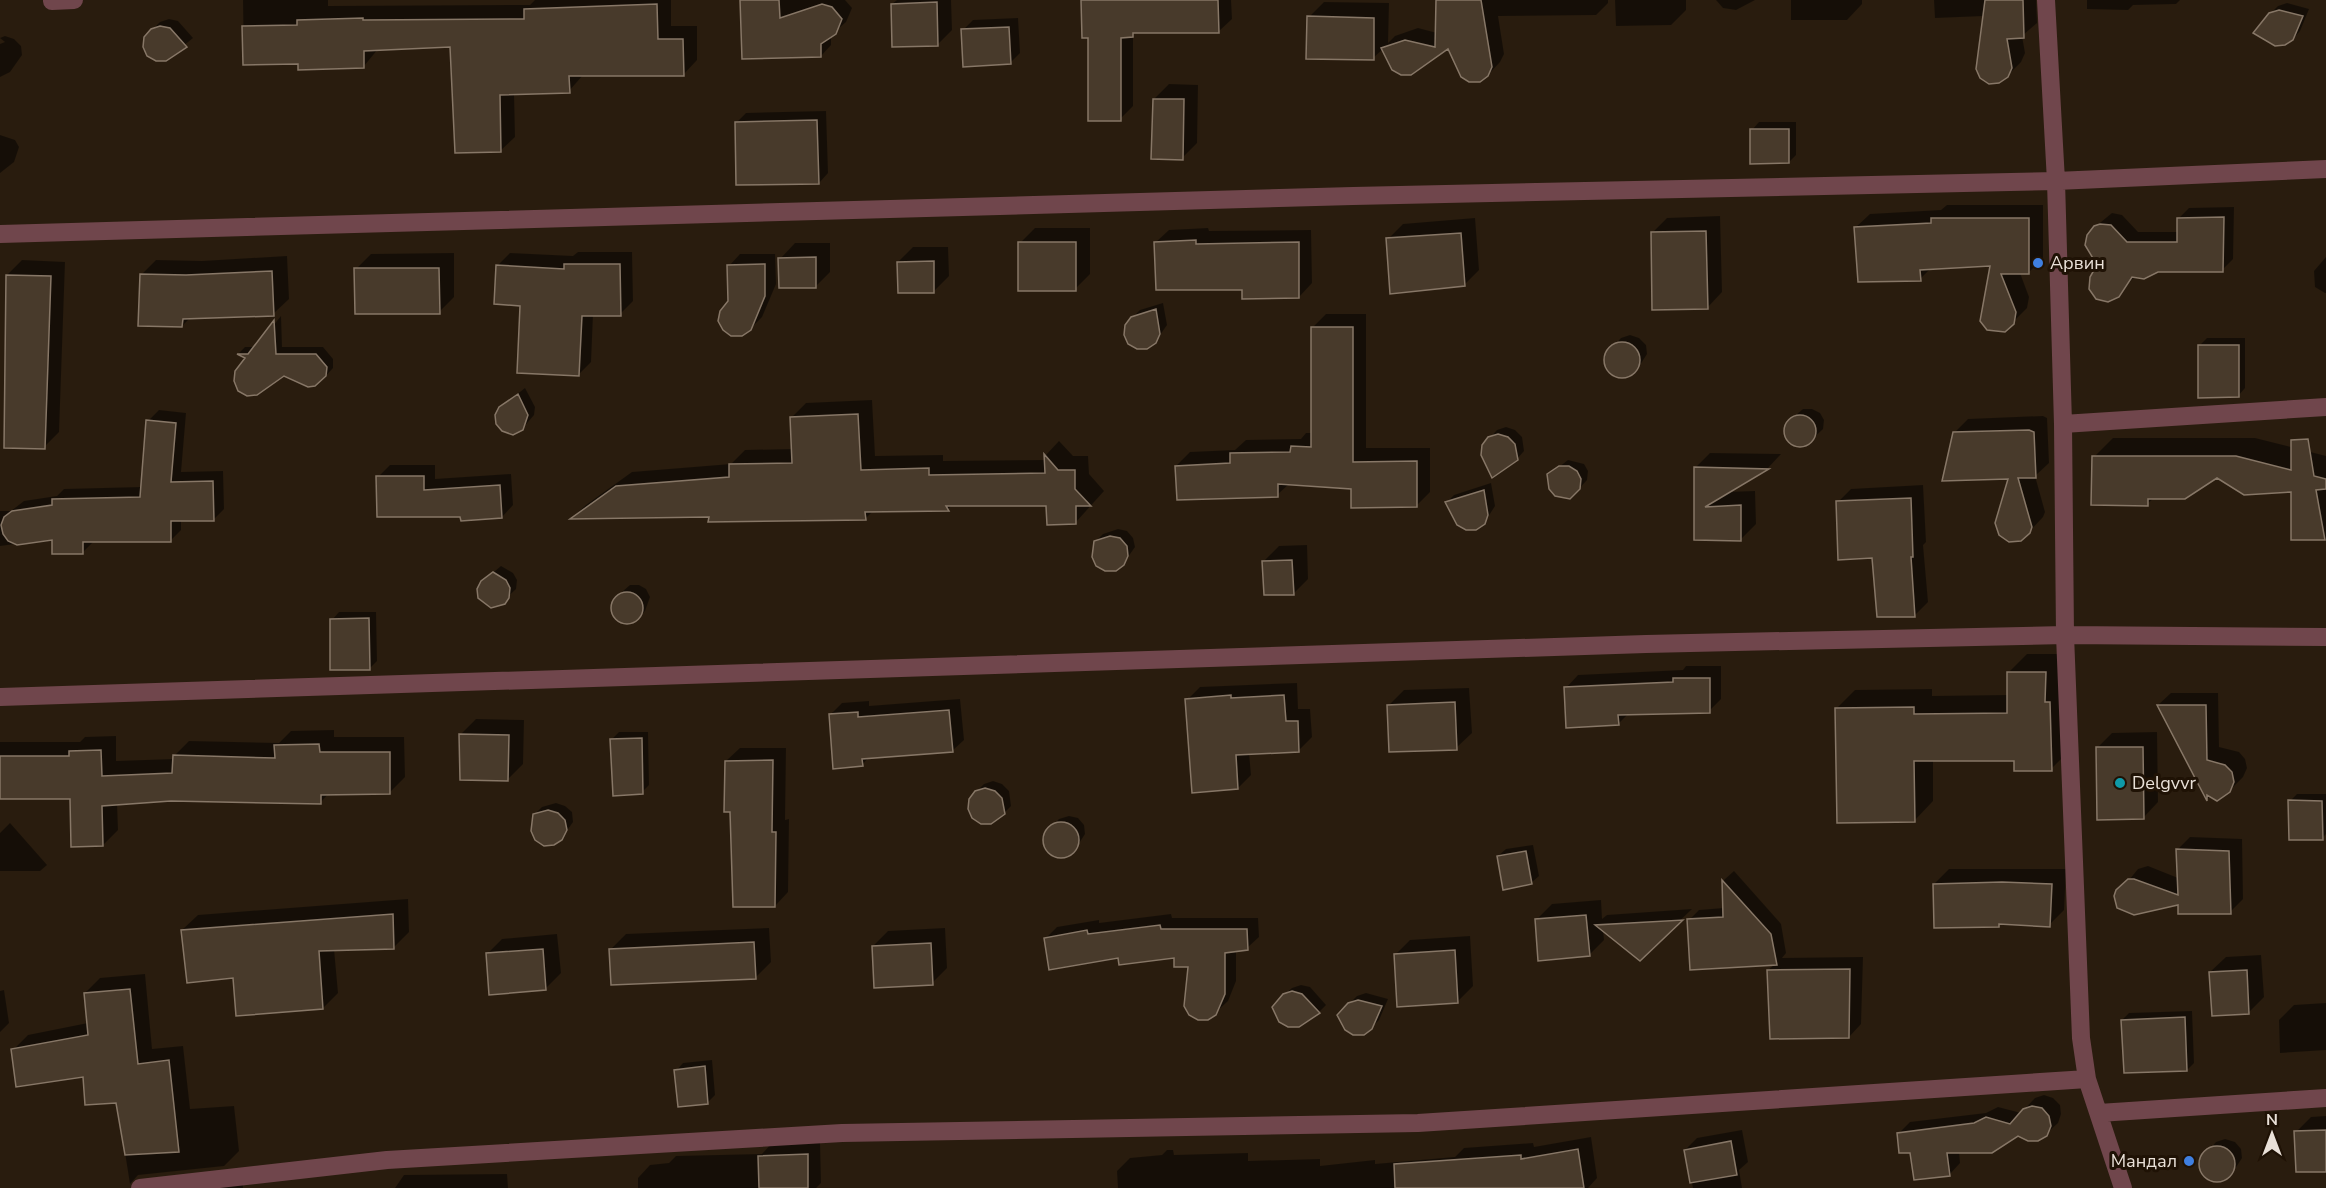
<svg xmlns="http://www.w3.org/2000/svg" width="2326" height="1188" font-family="'Nunito Sans',sans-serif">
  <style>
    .shadow { fill: #0007 }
    .building { fill: #483a2b; stroke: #877767; stroke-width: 1.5 }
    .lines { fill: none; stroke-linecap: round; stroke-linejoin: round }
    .minor { stroke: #70464c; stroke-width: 18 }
    .shop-dot { fill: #3f7fe0; stroke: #1f1205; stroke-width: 2 }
    .culture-dot { fill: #0f9aa8; stroke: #1f1205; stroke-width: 2 }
    .labels { text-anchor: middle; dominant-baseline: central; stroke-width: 6; stroke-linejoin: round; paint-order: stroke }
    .poi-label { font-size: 18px; fill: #eae1d8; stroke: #1f1205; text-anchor: start }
  </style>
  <rect width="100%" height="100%" fill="#291c0e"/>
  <path class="shadow" d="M243,0H328V6L530,5L535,0H671V26H697V60L683,75H583L569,91L514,93L515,137L500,151L452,46L378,49L364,66L244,64Z
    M742,0H845L852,8L846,22L831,35V45L821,56Z
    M897,0H951L952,30L937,45L892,4Z
    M1082,0H1231L1232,19L1218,32H1136L1133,34V106L1120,119L1089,37Z
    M1438,0H1608V3L1596,15L1498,16L1504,54L1500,62L1488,75L1449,47L1383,49L1373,58L1309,17L1324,2L1389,3L1388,43L1395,36L1418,28L1437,33Z
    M1615,0H1686V10L1671,25L1616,26Z
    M1716,0H1755L1736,10L1723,8Z
    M1791,0H1862V4L1847,20H1791Z
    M1934,0H2036L2037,23L2022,36L2025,53L2021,62L2007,76L1984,16L1935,18Z
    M2087,0H2180L2176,4L2133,5L2128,10L2087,9Z
    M2287,3L2309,9L2300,31L2293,39L2270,14L2278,6Z
    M1018,18L1020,53L1010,63L963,30L973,20Z
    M169,19L178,21L193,38L166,60L152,30L160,22Z
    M5,36L14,39L21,46L22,55L10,72L0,77V44L5,42L0,38Z
    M1169,84L1198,85L1197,143L1182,158L1154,99Z
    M826,111L828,173L819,183L736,123L746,113Z
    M1759,122H1796V155L1789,162L1752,130Z
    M0,135L15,140L19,147L14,162L0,173Z
    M1947,205H2043V258L2028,273H2020L2029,297L2027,308L2004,331H1993L1984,326L1981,314L1992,265L1932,267L1920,279L1855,228L1870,214L1941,210Z
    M2234,207L2233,259L2222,270H2157L2135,276L2118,296L2098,265L2095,227L2112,213L2122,215L2138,232H2179L2178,219L2189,208Z
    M1720,216L1722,292L1707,308L1652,233L1667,218Z
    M1475,218L1479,270L1464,285L1388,239L1403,224Z
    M1035,228H1090V274L1075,289L1020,243Z
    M1208,228L1209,231L1311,230L1312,283L1299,297L1243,288L1155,243L1169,230Z
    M795,243H830V272L815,287L780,259Z
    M913,247H948L949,276L934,291L898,262Z
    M578,252H632L633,301L620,314H593L591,362L578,375L522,304L497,266L510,253L573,256Z
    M454,253V297L439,312L356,269L371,254Z
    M740,254H775L776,284L762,317L750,329L730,301L729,266Z
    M287,256L289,299L273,314L190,318L182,326L141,275L156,260L202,261Z
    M2326,257V293H2325L2315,287L2314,271Z
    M22,260L65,262L59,432L44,447L7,275Z
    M1163,303L1167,325L1155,342L1132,318L1140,310Z
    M1326,314H1366V448H1430V492L1416,506L1352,487L1289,484L1277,495L1176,466L1190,452L1235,450L1246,440L1301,439L1306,433H1312V328Z
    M281,316L282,347H323L333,359V368L321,381L308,385L239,353L245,347H256Z
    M1630,335L1639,338L1646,345L1647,354L1636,371L1627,376H1618L1610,371L1606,363L1607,354L1621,338Z
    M2207,338H2245V388L2238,396L2200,345Z
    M525,388L535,407L534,415L522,429L500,408Z
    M872,400L875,456L943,455V461L1046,460V455L1059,441L1073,456H1088L1089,474L1104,491L1076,522L1047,504H953L948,509L873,511L865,519L710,515L573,517L586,505L632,472L731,464L745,450L793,449L791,418L806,403Z
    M1803,409H1812L1820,413L1824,420L1823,429L1805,446H1798L1786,437L1785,429L1789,421Z
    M159,410L186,413L181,472L223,471L224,509L213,520H181V530L170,541L93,542L83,552L53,539L0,546V511H11L24,501L57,496L64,489L142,487L148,421Z
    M2043,416L2047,418L2049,463L2035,476L2045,512L2043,517L2029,532L2010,477L1954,433L1968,419Z
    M1506,427L1515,430L1522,437L1524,451L1517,459L1490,438L1497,430Z
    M2113,438H2255L2326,456V539H2292V490L2217,476L2154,498L2147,504L2094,457Z
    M1710,453L1781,454L1768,468L1727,492L1755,491L1756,524L1741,539H1695V468Z
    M1568,460L1584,464L1588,471L1587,480L1575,493L1562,498L1551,488L1549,475Z
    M390,465H435V479L511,474L513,505L502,517L462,515L378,477Z
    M1491,483L1495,506L1484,523L1447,502L1454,495Z
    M1923,485L1926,542L1923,545L1928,602L1914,616L1838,502L1851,489Z
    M1118,529L1127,531L1133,538L1135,547L1123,564L1096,541L1103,534Z
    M1307,545L1308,579L1293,594L1264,561L1279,546Z
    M501,566L513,573L517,580L516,589L498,606L485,604L479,598L482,582Z
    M630,585H639L646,589L650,597L645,611L637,619L624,623L613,614L612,606L615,598Z
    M339,612H376L377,661L369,669L332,620Z
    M2027,654H2064L2070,750L2051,769L2015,759H1933V801L1915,820L1836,709L1855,690L1932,689V696L2008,695V673Z
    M1686,666H1721V699L1709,711L1629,713L1618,724L1566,688L1578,675L1683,670Z
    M1297,683L1298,709H1310L1312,737L1299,750L1249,753L1251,775L1238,788L1187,700L1200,687Z
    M1469,688L1472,733L1456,748L1389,705L1404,690Z
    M2171,693H2218L2219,747L2239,752L2245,759L2247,768L2243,777L2229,791L2208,798L2158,705Z
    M960,699L964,740L952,751L869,757L862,765L830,715L842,703L869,701V706Z
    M476,719L524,720L523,764L508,779L461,734Z
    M334,730V737H404L405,777L390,792L329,793L321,802L171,800L117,803L118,830L103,845L71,797H0V742H80L85,737L116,736V761L174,759V756L189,741L279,743L291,731Z
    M619,732H648L649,785L642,792L612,739Z
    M2157,732L2158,802L2143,818L2097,748L2112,733Z
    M740,748H786L785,820L789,819L788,892L775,906L731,810L726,761Z
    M993,781L1002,784L1009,791L1011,806L1004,813L976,792L984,784Z
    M2297,794H2326V834L2322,838L2290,801Z
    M556,803L565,806L572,812L573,822L561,839L534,815L542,807Z
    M1069,816L1078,818L1084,825L1085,834L1074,851L1066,856H1056L1048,852L1044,843L1045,834L1059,819Z
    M10,823L47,865L40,871H0V833Z
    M2190,837L2242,839L2243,899L2230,912L2179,903L2128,913L2119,907L2116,896L2138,869L2148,866L2178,878L2177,850Z
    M1533,845L1539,876L1531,883L1498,856L1506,849Z
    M1949,869H2066L2064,910L2049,925L2001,923L1998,926L1934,884Z
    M1734,871L1781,924L1786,953L1782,958L1863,957L1861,1024L1849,1037L1768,970L1775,964L1689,920L1699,910L1724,908V880Z
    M408,899L409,932L394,947L334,949L338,993L323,1008L234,977L182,930L198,915Z
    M1601,900L1602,919L1607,915L1692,909L1640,959L1603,930L1604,940L1589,955L1537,919L1552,904Z
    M1171,914L1172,918H1258L1259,937L1247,948L1236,950V981L1228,1001L1215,1013L1189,965L1176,957L1120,956L1045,939L1057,927L1099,920V923Z
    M769,928L771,962L756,977L611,949L626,934Z
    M945,928L947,968L932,983L873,946L888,931Z
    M557,934L561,973L546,988L487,954L502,939Z
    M1470,936L1473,986L1458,1001L1395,955L1410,940Z
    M2261,955L2264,997L2249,1012L2210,972L2226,957Z
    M145,974L152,1049L183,1046L190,1109L234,1106L239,1151L224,1166L138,1175L130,1184L117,1102L84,1076L13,1050L28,1035L88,1023L85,993L100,978Z
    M1301,985L1310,987L1326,1005L1319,1012L1284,995L1292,988Z
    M4,990L9,1023L0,1032V991Z
    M1366,993L1388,999L1379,1020L1371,1028L1349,1004L1357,996Z
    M2326,1003V1050L2280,1053L2279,1020L2294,1005Z
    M2192,1011L2194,1063L2187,1070L2122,1020L2129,1013Z
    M712,1060L715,1095L708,1102L676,1071L683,1063Z
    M2044,1095L2053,1098L2060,1105L2061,1114L2058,1123L2046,1134H2018L1959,1152L1960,1163L1950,1174L1911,1152L1899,1133L1910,1122L1986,1113L1998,1107L2021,1113L2035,1098Z
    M2326,1116V1171L2296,1132L2311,1117Z
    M1742,1130L1748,1162L1739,1170L1742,1188H1693L1685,1150L1697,1138Z
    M1591,1137L1597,1178L1588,1188H1118L1117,1171L1130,1158L1162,1155L1167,1150H1173L1174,1155L1248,1153V1161L1320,1159V1166L1375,1160V1164L1455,1157L1464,1148L1533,1143L1534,1147Z
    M2225,1139L2235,1142L2241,1149L2242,1158L2231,1175L2222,1180H2213L2205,1175L2201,1167L2202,1158L2216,1142Z
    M820,1142L821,1183L816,1188H638V1178L650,1165L669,1163L676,1156L762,1154L772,1143Z
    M507,1174L508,1188H395L404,1175Z
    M242,1175L243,1188H136Z"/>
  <path class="building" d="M740,0H779L780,18L822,4L832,7L842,19L836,34L821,44V57L742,59Z
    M1081,0H1218L1219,33H1133V37L1121,38V121H1088V38H1082Z
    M1436,0H1481L1492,67L1488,76L1480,82H1469L1461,77L1448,49L1411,75H1401L1392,70L1381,48L1405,40L1435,47Z
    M1985,0H2023L2024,38L2007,39L2012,68L2008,77L1999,83L1989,84L1980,78L1976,69Z
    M937,2L938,46L892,47L891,4Z
    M657,4L658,39H683L684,76H569L570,93L500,95L501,152L455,153L450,47L364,51V68L298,70V64L243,65L242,26L297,25V20L363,18V20L524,19V9Z
    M2279,10L2303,16L2293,40L2285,45L2275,46L2253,33L2269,13Z
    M1307,16L1374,18V60L1306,59Z
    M160,26L170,28L187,47L166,61H156L147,56L143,47L144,37L151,29Z
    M1009,27L1011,64L963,67L961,29Z
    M1153,99H1184L1183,160L1151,159Z
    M817,120L819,184L736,185L735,122Z
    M1750,129H1789V163L1750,164Z
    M2224,217L2223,272H2158L2144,279L2132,277L2119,297L2108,302L2096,299L2089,289L2090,277L2097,265L2085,245L2087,235L2094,226L2100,224L2111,225L2127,242H2177V218Z
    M1931,218H2029V274H2001L2016,312L2014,324L2005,332L1987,330L1980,321L1990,266L1920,270L1921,281L1858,282L1854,227L1931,223Z
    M1706,231L1708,309L1652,310L1651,232Z
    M1461,233L1465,286L1390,294L1386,238Z
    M1196,240V244L1299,242V298L1242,299V290H1156L1154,242Z
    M1018,242H1076V291H1018Z
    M816,257V288H779L778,258Z
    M934,261V293H898L897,262Z
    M564,264H620L621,316H582L579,376L517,373L520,306L494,304L496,265L564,269Z
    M765,264V296L751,330L742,336H731L723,330L718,321L720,311L728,301L727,265Z
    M354,268H439L440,314H355Z
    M272,271L274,316L183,319L182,327L138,326L140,274L186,275Z
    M6,275L51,276L45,449L4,448Z
    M1156,309L1160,334L1156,343L1147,349H1137L1128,344L1124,335L1125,325L1131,317Z
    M274,320L276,354H316L327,367L326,376L315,386L308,387L284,376L257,395L247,396L238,391L234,381L235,371L245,358L237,354H248Z
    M1311,327H1353V462L1417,461V507L1351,508V489L1278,484V497L1177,500L1175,466L1230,463V453L1290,452L1291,446L1311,447Z
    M1604 360a18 18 0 1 1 36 0a18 18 0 1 1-36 0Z
    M2198,345H2239V397L2198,398Z
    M518,394L528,415L523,430L513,435L502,431L496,424L495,415L499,407Z
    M858,414L861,470L929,468V475L1045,473L1044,454L1058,470H1075V489L1091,506H1076V524L1047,525L1046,506H946L949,511L865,512L866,520L708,522L709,517L570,519L616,486L729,477V464L792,463L790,417Z
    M1784 431a16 16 0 1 1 32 0a16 16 0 1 1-32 0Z
    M146,420L176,423L171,482L213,481L214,521H171V542H83V554H52V540L17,545L8,541L3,534L1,525L4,517L12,511L52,505V499L140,497Z
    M2029,430L2034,432L2036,478H2018L2032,527L2030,533L2021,541L2009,542L1999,535L1995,523L2008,479L1942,481L1953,432Z
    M1498,434L1508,437L1515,444L1518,460L1492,478L1481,455L1482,445L1488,437Z
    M2308,439L2314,476L2326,479V489L2316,490L2325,540H2291V492L2244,495L2217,478L2185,499H2148V506L2091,505L2092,456H2236L2291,470V440Z
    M1559,466H1569L1577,471L1581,479L1580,489L1570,499L1555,496L1549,489L1547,474Z
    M1694,467L1769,469L1705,507L1741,505V541L1694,540Z
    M376,476H424V490L500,485L502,518L461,521L460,517H377Z
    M1484,490L1488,515L1485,524L1476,530H1466L1457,525L1445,502Z
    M1911,498L1913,557H1911L1915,617H1877L1872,558L1838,560L1836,501Z
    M1110,536L1120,538L1127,546L1128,556L1124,565L1116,571H1105L1096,566L1092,557L1094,541Z
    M1292,560L1294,595H1264L1262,561Z
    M493,572L506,580L510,588L509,598L505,604L491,608L478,598L477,589L481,581Z
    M611 608a16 16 0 1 1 32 0a16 16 0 1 1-32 0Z
    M369,618L370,670H330V619Z
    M2007,672H2046L2045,702H2050L2052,771H2014V761H1914L1915,822L1837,823L1835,708L1914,707V714L2007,713Z
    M1673,678H1710V713L1618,715L1619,725L1566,728L1564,687L1673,682Z
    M1231,695V698L1284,695L1286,721H1298L1299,752L1236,755L1238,789L1192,793L1185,699Z
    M1455,702L1457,750L1389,752L1387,705Z
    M2157,705H2206L2207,760L2225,765L2232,772L2234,782L2230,792L2217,801L2207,795V801Z
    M949,710L953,752L862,759L863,766L833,769L829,714L858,712V717Z
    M459,734L509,735L508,781L460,780Z
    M642,738L643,794L613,796L610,739Z
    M319,744L320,752H390V794L321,795V804L171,801L102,806L103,846L71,847L70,799H0V756H69V751L101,750L102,776L172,773L173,755L275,758L274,745Z
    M2096,747H2143L2144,819L2097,820Z
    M773,760L772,832H776L775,907H733L730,812H724L725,761Z
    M985,788L995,791L1002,798L1005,814L991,824H981L972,818L968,809L969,799L975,791Z
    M2288,800L2322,801L2323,840H2289Z
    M548,810L558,813L565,820L567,830L562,840L554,845L544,846L535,840L531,831L533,814Z
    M1043 840a18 18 0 1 1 36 0a18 18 0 1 1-36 0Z
    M2176,849L2229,851L2231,914H2178V905L2134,915L2117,908L2114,896L2116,890L2128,879H2134L2178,895Z
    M1526,851L1532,884L1503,890L1497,856Z
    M1722,880L1771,934L1777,965L1690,970L1687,919L1723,917Z
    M2002,882L2052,884L2050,927L1999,924V927L1934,928L1933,884Z
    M393,914L394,949L319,951L323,1009L236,1016L233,978L187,983L181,930Z
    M1586,915L1590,956L1538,961L1535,919Z
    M1683,920L1640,961L1595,925Z
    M1160,925L1161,929H1247L1248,950L1225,953V994L1216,1015L1208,1020H1198L1189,1015L1184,1006L1188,967H1174V958L1119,965L1118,958L1049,970L1044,938L1087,930L1088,934Z
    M754,942L756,979L611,985L609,949Z
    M931,943L933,985L874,988L872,946Z
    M543,949L546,990L489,995L486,953Z
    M1455,950L1458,1003L1397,1007L1394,954Z
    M1850,969L1849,1038L1770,1039L1767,970Z
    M2247,970L2249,1014L2212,1016L2209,972Z
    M130,989L138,1064L169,1060L179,1152L125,1155L116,1103L85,1105L83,1077L16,1087L11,1049L88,1035L84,993Z
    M1292,991L1302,994L1320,1013L1299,1027H1288L1279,1022L1272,1007L1283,994Z
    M1358,1000L1382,1006L1372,1029L1364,1035H1353L1345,1030L1337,1015L1348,1003Z
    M2185,1017L2187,1071L2124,1073L2121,1020Z
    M705,1066L708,1104L678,1107L674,1070Z
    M2032,1106L2042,1108L2049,1116L2051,1126L2047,1136L2038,1141H2028L2018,1136L1992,1153H1947L1950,1176L1914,1180L1910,1153H1899L1897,1133L1974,1123L1986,1117L2010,1124L2023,1109Z
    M2326,1130V1172H2296L2294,1131Z
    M1731,1141L1737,1175L1690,1183L1684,1150Z
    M2199 1164a18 18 0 1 1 36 0a18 18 0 1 1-36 0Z
    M1578,1149L1584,1188H1395L1394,1164L1521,1155V1159Z
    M808,1154V1188H759L758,1156Z"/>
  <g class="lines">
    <path class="minor" d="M2046,0L2056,181L2063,424L2065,635L2081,1038L2087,1079L2123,1188
      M52,1L74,0
      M0,234L1353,196L2056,181L2326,169
      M2063,424L2326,407
      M0,697L1646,644L2065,635L2326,637
      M2099,1113L2326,1098
      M140,1188L387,1160L842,1133L1418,1123L2087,1079"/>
  </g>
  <g class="shop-dot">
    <circle cx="2038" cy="263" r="6"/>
    <circle cx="2189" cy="1161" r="6"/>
  </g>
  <circle class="culture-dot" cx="2120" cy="783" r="6"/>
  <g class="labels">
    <g class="poi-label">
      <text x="2050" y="263">Арвин</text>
      <text x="2132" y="783">Delgvvr</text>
      <text x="2177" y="1161" text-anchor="end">Мандал</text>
    </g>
  </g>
  <g transform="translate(2272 1134)" stroke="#1f1205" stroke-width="4.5" paint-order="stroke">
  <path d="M0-4.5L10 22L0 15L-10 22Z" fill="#eae1d8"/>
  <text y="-9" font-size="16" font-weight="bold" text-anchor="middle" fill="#eae1d8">N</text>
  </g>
</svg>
